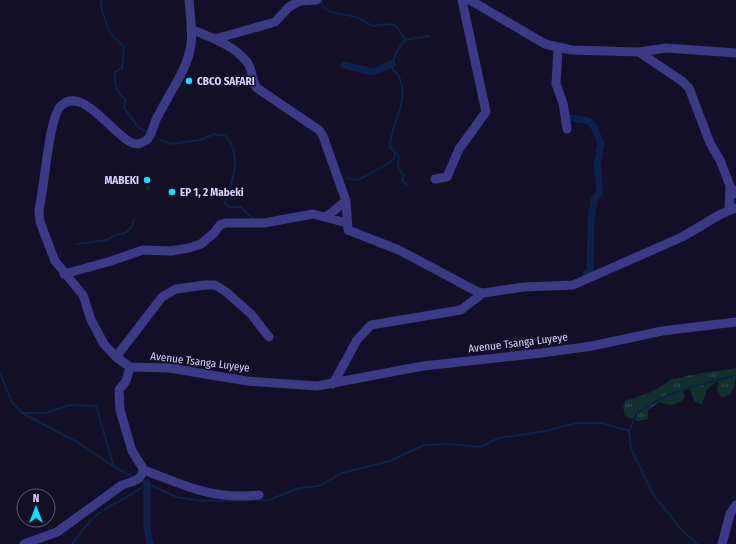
<svg xmlns="http://www.w3.org/2000/svg" width="736" height="544" font-family="'Fira Sans Condensed',sans-serif">
  <style>
    .grass { fill: url(#grass-tufts) }
    .lines { fill: none; stroke-linecap: round; stroke-linejoin: round }
    .stream { stroke: #0c2248; stroke-width: 2 }
    .canal { stroke: #0c2248; stroke-width: 7 }
    .minor { stroke: #3d3a85; stroke-width: 9 }
    .poi-dot { fill: #00e5ff; stroke: #130f26; stroke-width: 1.5 }
    .labels { text-anchor: middle; dominant-baseline: central; stroke-width: 3; stroke-linejoin: round; paint-order: stroke }
    .poi-label { font-size: 11px; font-weight: bold; fill: #d9d4ff; stroke: #130f26; text-anchor: start }
    .street-label { font-size: 11px; fill: #d9d4ff; stroke: #130f26 }
  </style>
  <defs>
    <pattern id="grass-tufts" width="24" height="20" patternUnits="userSpaceOnUse"><rect width="24" height="20" fill="#12302f"/><path d="M3 7l-1-3M5 7V3M7 7l1-3M15 17l-1-3M17 17v-4M19 17l1-3" fill="none" stroke="#344d4e"/></pattern>
  </defs>
  <rect width="100%" height="100%" fill="#130f26"/>
  <path class="grass" d="M736,368C736,380 736,397 721,397L717,390L718,381L707,389L702,404L695,402L689,388L683,391L685,398C677,405 670,407 660,402L648,410V419L638,421L625,416L623,407L625,401C640,397 659,390 671,379C680,379 683,376 692,375C707,372 721,371 736,368Z"/>
  <g class="lines">
    <path class="stream" d="M101,0L102,11L110,33L124,47L122,68L115,72C114,84 116,91 125,99L124,108L138,127L148,133
      M321,0C322,16 347,13 358,18C363,20 368,23 372,26C392,25 393,18 405,40L429,36
      M405,40C401,44 390,62 392,68C393,70 396,73 398,75C402,82 403,91 402,99C400,116 390,130 390,147L399,156C397,164 397,171 404,175L402,181L408,185
      M160,140L172,144L200,140L214,134L226,136C243,158 232,180 225,203L229,207H241L254,220
      M347,178L355,180L364,177L389,163L394,158L395,153
      M77,244L107,240L115,235L125,233L131,228L134,220
      M0,373L12,402L22,413H45L70,405L96,406L114,467L134,477
      M24,414L79,443L113,466
      M629,431L631,449L653,494L679,527L697,544
      M140,480L176,497L201,501L269,500L299,488L319,486L342,473L390,461L424,445L448,444L480,447L499,438L546,431L576,423H601L629,431L637,413L660,399L678,391L736,375
      M72,544C79,535 86,525 94,517C110,503 131,498 147,483"/>
    <path class="canal" d="M344,65L373,72L392,64
      M571,118L589,121L594,127L601,144L597,165L600,191L594,200L591,220L590,271L586,273
      M147,483V528L150,544"/>
    <path class="minor" d="M189,0C190,14 193,31 191,45C187,71 169,93 158,116C154,122 153,130 150,136C148,140 142,143 138,144C118,145 83,81 60,107C49,119 44,189 39,210L40,222L55,261L83,295L91,320L104,344L116,357L130,367L169,368L247,381L317,386L423,366L541,353L592,346L662,331L736,322
      M470,0L545,44L571,50L639,52L682,81L689,88L710,143L720,160L730,186L736,194
      M191,29C209,37 234,45 247,62C253,69 251,80 257,88L319,130L323,136L346,201L348,230L399,250L476,291L483,293L524,287L573,285L682,237L721,214L736,208
      M215,39L275,22L289,7L300,1L317,0
      M558,48L556,84L563,103L567,129
      M639,52L666,48L736,53
      M435,179L447,177L459,149L486,112L462,0
      M729,210L730,186
      M326,217L346,201
      M64,274L108,262L143,250L171,251L189,248L201,244L214,233L220,225L225,223H264L313,214L347,223
      M116,357L162,297L176,289L205,285H215L225,291L251,314L269,337
      M333,384L357,340L371,325L461,310L483,293
      M144,470C186,486 212,500 259,495
      M24,544L57,532L122,485C133,481 139,482 144,470L132,451L120,410L119,390L126,381L130,367
      M722,544L730,514L736,505"/>
  </g>
  <g class="poi-dot">
    <circle cx="189" cy="81" r="4"/>
    <circle cx="147" cy="180" r="4"/>
    <circle cx="172" cy="192" r="4"/>
  </g>
  <g class="labels">
    <g class="poi-label">
      <text x="197" y="81">CBCO SAFARI</text>
      <text x="139" y="180" text-anchor="end">MABEKI</text>
      <text x="180" y="192">EP 1, 2 Mabeki</text>
    </g>
    <g class="street-label">
      <text transform="translate(518 343) rotate(-7)">Avenue Tsanga Luyeye</text>
      <text transform="translate(200 362) rotate(7)">Avenue Tsanga Luyeye</text>
    </g>
  </g>
  <g transform="translate(36 508)"><circle r="19" fill="#130f26" stroke="#625e7d"/>
  <path d="M0-3L7 15L0 10L-7 15Z" fill="#00e5ff"/>
  <text y="-6" font-size="11" font-weight="bold" text-anchor="middle" fill="#d9d4ff">N</text>
  </g>
</svg>
